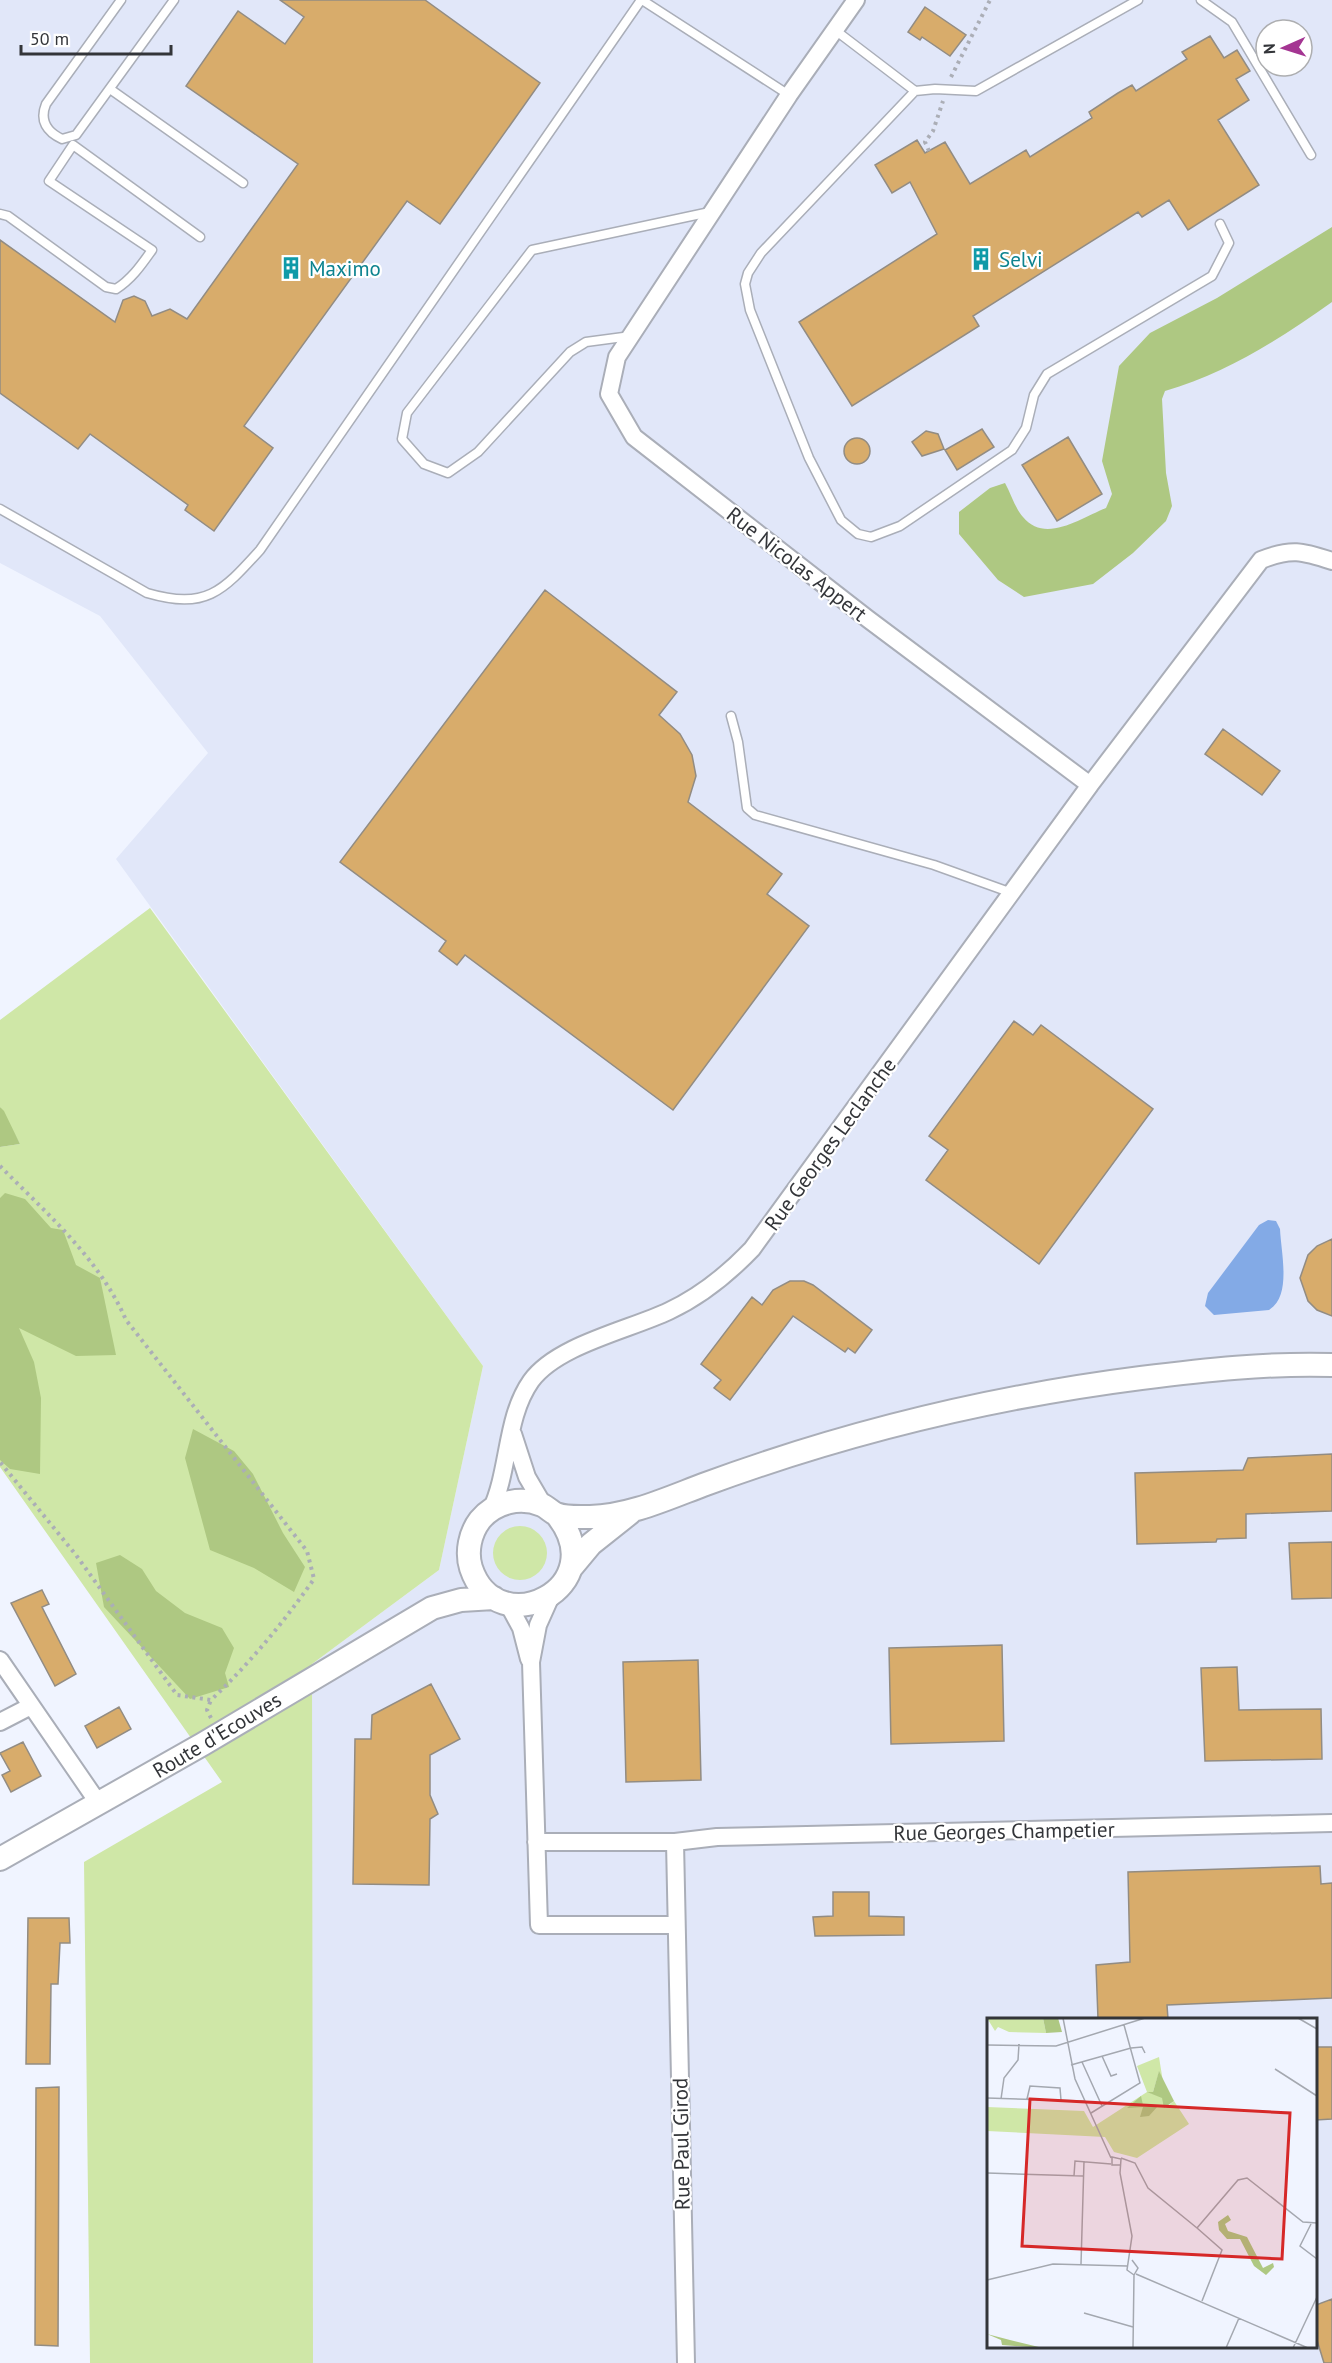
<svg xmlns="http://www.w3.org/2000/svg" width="1332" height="2363" font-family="'PT Sans',sans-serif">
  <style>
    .built { fill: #e1e7f9; fill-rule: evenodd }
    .green { fill: #cfe7a7 }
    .forest { fill: #aec882 }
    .water { fill: #83aae6 }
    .building { fill: #d8ac6b; stroke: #928c83; stroke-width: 1.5 }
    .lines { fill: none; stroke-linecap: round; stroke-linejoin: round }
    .lane-casing { stroke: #aaaeb8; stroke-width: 11 }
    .street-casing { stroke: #aaaeb8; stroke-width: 20 }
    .secondary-casing { stroke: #aaaeb8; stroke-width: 26 }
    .path { stroke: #abaeb6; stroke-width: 4; stroke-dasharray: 3 4.5; stroke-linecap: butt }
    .lane { stroke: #fff; stroke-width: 8 }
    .street { stroke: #fff; stroke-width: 16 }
    .secondary { stroke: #fff; stroke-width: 22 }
    .labels { text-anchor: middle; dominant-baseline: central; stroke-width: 4.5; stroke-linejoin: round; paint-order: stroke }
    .culture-label { font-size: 21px; fill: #0d838f; stroke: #fff; text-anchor: start }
    .street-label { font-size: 21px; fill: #333539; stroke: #fff }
    .inset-road { fill: none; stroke: #a4a8b0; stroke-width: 1.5 }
    .view { fill: #d62828; fill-opacity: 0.15; stroke: #d62828; stroke-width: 3 }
    .inset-edge { fill: none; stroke: #333539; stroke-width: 3 }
  </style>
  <rect width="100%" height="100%" fill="#f0f4ff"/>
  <path class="built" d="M0,0H1332V2363H311L312,1664L439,1570L483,1366L116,859L208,753L100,616L0,563ZM1266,30H1302V66H1266ZM988,2020H1316V2346H988Z"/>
  <path class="green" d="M150,908L483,1366L439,1570L312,1664L313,2363H90L84,1862L222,1782L0,1467V1147L20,1144L0,1107V1020Z
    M493 1553a27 27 0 1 1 54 0a27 27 0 1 1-54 0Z"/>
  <path class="forest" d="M1332,227V302C1280,339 1227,373 1165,391L1162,399L1166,473L1172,506L1166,521L1133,553L1093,584L1024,597L998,580L959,534V512L990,488L1005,483C1011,494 1015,508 1023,517C1045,544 1081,518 1106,508L1112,494L1102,461L1119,366L1150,333L1217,298Z
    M0,1107L4,1111L20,1144L0,1147Z
    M5,1193L25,1199L51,1228L63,1230L76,1265L100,1278L116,1355L76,1356L19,1328L34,1362L41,1398L40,1474L10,1469L0,1460V1198Z
    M193,1429L234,1451L253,1474L283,1533L305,1567L294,1592L254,1568L210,1550L185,1458Z
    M120,1555L142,1569L156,1591L185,1613L222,1628L234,1648L225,1673L229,1687L190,1699L104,1607L96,1563Z"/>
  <path class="water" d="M1268,1220L1276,1221L1280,1229C1281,1253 1292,1296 1269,1310L1214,1315L1205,1306L1208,1293L1259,1225Z"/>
  <path class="building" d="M280,0H425L540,83L440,224L407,201L244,426L273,448L214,531L185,510L188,505L90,434L78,449L0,393V240L115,322L123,300L134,296L145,301L152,316L170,309L187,319L298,164L186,86L238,11L285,44L304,17Z
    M925,7L966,35L950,56L922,37L920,40L908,32Z
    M1210,36L1224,58L1237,50L1250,71L1236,79L1249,100L1218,120L1259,185L1188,230L1169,200L1142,217L1138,212L973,316L979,326L852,406L799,322L937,234L910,182L892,193L875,165L917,140L925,153L945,142L970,184L1026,150L1030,157L1092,118L1089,112L1118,93L1132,85L1136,91L1187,59L1182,52Z
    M982,429L994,447L957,470L945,450Z
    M926,431L938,434L944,449L922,456L912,442Z
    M1068,437L1102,494L1057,521L1022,465Z
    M844 451a13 13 0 1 1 26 0a13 13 0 1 1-26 0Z
    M545,590L677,692L659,715L680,734L692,755L696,776L688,802L782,874L767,894L809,926L673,1110L465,955L457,965L439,951L446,941L340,862Z
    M1223,729L1280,771L1262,795L1205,754Z
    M1014,1021L1033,1035L1041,1025L1153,1109L1039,1264L926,1180L948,1150L929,1136Z
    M1332,1239V1316L1317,1310L1308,1301L1300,1278L1308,1255L1317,1246Z
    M790,1281H804L813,1285L872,1330L855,1353L848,1348L845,1352L793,1316L730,1400L714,1388L721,1380L701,1364L752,1297L762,1305L773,1290Z
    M1332,1454V1511L1246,1514V1538L1217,1539L1216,1542L1137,1544L1135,1473L1243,1470L1248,1458Z
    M1332,1542V1598L1292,1599L1289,1543Z
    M42,1590L49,1604L42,1607L76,1674L55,1686L11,1603Z
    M1002,1645L1004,1741L891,1744L889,1648Z
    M698,1660L701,1780L626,1782L623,1662Z
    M1237,1667L1239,1710L1321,1709L1322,1759L1205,1761L1201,1668Z
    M431,1684L460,1739L430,1755V1795L438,1814L430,1819L429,1885L353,1884L355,1739H371L372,1715Z
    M119,1707L131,1729L97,1748L85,1726Z
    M23,1742L41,1776L11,1792L2,1775L10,1771L0,1753Z
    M1320,1866L1321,1884L1332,1883V1998L1167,2005L1168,2019H1098L1096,1965L1130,1962L1128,1872Z
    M833,1892H869V1916L904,1917V1935L815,1936L813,1917L833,1916Z
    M28,1918H69L70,1943H60L58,1984H51L50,2064H26Z
    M1316,2047H1332V2119L1316,2120Z
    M59,2087L58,2346L35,2345L36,2088Z
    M1332,2299V2363H1324L1316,2337V2305Z"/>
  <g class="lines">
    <g class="lane-casing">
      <path id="lane" d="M121,0L46,104C39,121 47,132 62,139L76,135L174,0
        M642,0L789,95
        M1138,0L976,91L935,89L915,91L761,253L748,273L745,284L750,310L809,458L841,520L858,534L871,537L900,526L1012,450L1026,428L1034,395L1047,374L1212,276L1229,243L1220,224
        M1201,0L1232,22L1311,155
        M835,30L915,91
        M110,89L243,183
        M0,214L8,216L106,287L116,289C132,279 142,264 152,250L49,181L73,145L200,237
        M631,336L586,342L570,352L478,452L448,473L424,464L402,439L407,413L532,250L710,212
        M0,509L147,593C206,610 222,592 260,550L641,0
        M731,716L738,742L747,808L755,815L934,865L1012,893"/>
    </g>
    <g class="street-casing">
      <path id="street" d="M856,0L789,95L617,357L609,394L634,437L868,619L1090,785L1261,560C1291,548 1302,551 1332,561
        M513,1434L527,1477L544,1506
        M491,1510C510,1469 505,1418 531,1381C557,1345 629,1330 669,1311C701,1296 728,1274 752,1249L1090,785
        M551,1596L538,1625L531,1662L539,1925H676
        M508,1604L521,1628L529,1659
        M0,1660L99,1804
        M0,1722L31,1706
        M536,1842H675L717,1837L1332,1823
        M675,1842L686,2363"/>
    </g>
    <g class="secondary-casing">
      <path id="secondary" d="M556,1514C616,1587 497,1646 471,1568C466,1552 470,1533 480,1520C495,1502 520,1496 542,1505C547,1507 551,1512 556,1514C565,1518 580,1517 590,1517C629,1516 666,1499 703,1485C844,1433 992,1397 1141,1378C1205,1370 1268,1363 1332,1365
        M571,1568L591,1544L630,1513
        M0,1859L203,1744L432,1608L461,1600L494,1598"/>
    </g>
    <path class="path" d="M951,77L990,0
      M929,151L925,142L933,131L943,101
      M0,1166C46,1213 99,1258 126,1320L307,1551L314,1579C283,1623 250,1663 211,1700L177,1695L76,1555L0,1462
      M211,1718L207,1710L211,1700"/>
    <use href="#lane" class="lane"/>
    <use href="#street" class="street"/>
    <use href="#secondary" class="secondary"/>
  </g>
  <defs>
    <g id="building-bare" transform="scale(1.8)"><path d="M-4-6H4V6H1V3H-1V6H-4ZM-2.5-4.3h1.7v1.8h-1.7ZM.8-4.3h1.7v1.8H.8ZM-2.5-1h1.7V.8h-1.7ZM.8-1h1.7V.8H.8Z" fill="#0f9aa8" stroke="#fff" stroke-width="2.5" paint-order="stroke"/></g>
  </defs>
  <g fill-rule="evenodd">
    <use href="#building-bare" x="981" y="259"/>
    <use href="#building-bare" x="291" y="268"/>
  </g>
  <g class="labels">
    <g class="culture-label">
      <text x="999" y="259">Selvi</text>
      <text x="309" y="268">Maximo</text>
    </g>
    <g class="street-label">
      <text transform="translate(797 564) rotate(38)">Rue Nicolas Appert</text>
      <text transform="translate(830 1144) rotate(-54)">Rue Georges Leclanche</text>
      <text transform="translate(217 1735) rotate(-31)">Route d'Ecouves</text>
      <text transform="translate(1004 1831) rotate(-1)">Rue Georges Champetier</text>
      <text transform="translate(681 2144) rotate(-91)">Rue Paul Girod</text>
    </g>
  </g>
  <g transform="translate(987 2018)">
    <rect width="330" height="330" fill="#f0f4ff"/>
    <path d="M0,0H56L59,15L22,14L11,9L8,13ZM172,39L176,64L172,54L166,74H161L175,79L180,89L187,83L202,106L150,140L127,134L118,119L0,113V89L97,93L106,109L160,74L150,48Z" fill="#cfe7a7"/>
    <path d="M56,0H71L75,14L59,15ZM172,53L187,83L177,90L175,80L160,74H166ZM154,78L156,87L171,88L162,98L153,99L156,89L140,90ZM241,197L244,202L238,206L241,213L260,219L276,250L286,245L287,249L279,257L267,248L253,221H240L232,212L231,204ZM0,316L23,322L56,330L15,327L14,322Z" fill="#aec882"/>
    <path class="inset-road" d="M76,0L88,61L124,140M311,0L330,11M0,27L69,28L158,0M115,38L124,58L130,56M95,44L115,88M84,47L144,30L155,29L158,35M288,51L330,78M0,80L97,83M14,81L17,60L31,42L32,26M40,81L43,68L73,70L74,82M104,95L153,65L137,7M134,140L148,145L161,170L210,210M133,147H125V139L134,141L133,155L145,218L140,252L147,257M0,155L96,158M87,158L88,143L124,146M324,206L313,228L330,241M145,242L151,250L147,257M94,246L97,143M149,256L321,330M0,262L66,246L140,248M215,283L235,232L210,210L251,162L260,160L316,204L330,205M97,295L146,309M146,330L147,257M239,330L252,300M306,330L330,279"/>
    <path class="view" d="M43,81L303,95L295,241L35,228Z"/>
    <rect width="330" height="330" class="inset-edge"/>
  </g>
  <g transform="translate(1284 48) rotate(267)"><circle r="28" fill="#ffffff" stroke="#adaeb0" stroke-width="1.5"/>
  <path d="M0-4.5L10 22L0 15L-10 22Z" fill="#a43592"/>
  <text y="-9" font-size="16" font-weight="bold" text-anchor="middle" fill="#333539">N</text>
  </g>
  <path d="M21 45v9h150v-9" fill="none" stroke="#333539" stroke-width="3"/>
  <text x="30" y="45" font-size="18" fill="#333539" stroke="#ffffff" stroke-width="4.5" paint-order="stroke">50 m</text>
</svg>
